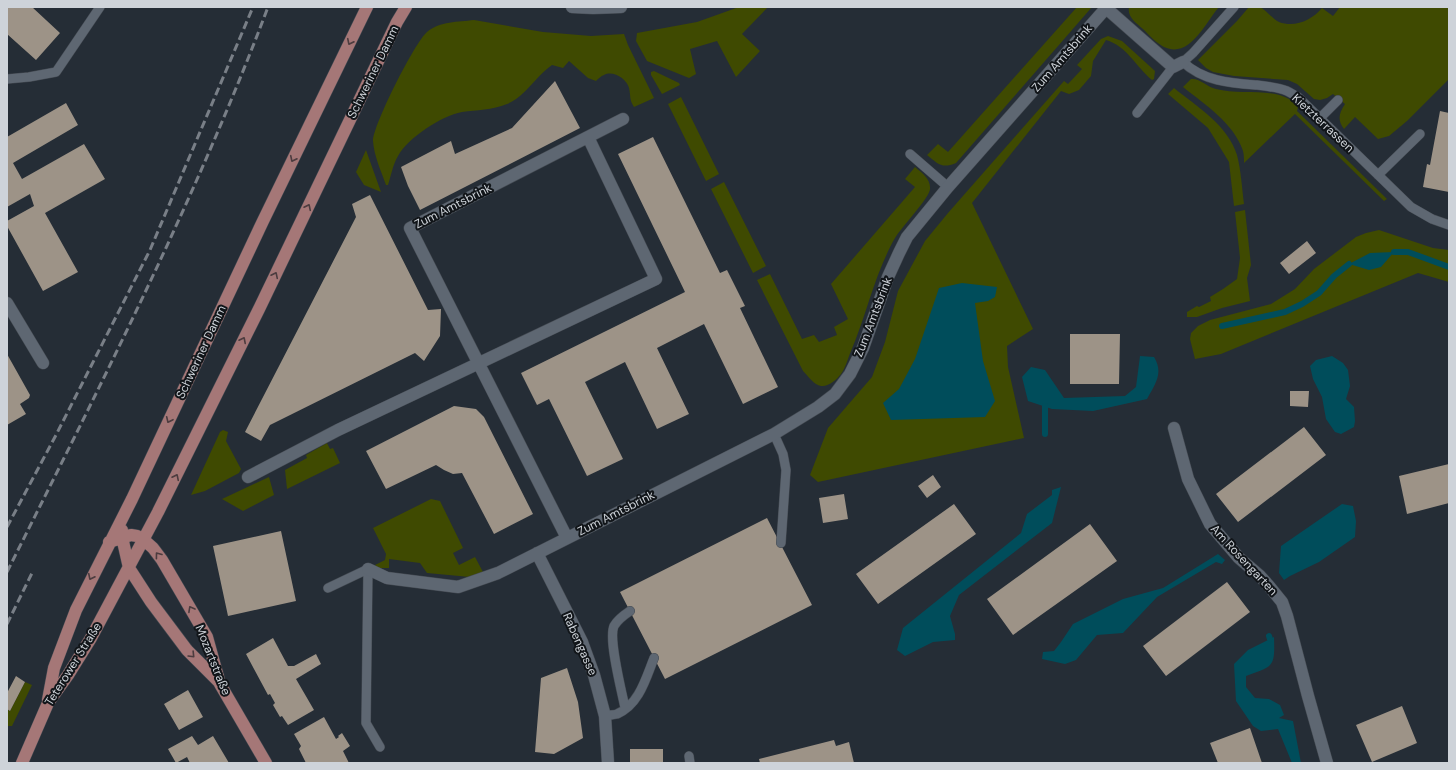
<svg xmlns="http://www.w3.org/2000/svg" width="1456" height="770" font-family="'DM Sans',sans-serif">
  <style>
    .green { fill: #3f4a01 }
    .water { fill: #004d5b }
    .lines { fill: none; stroke-linecap: round; stroke-linejoin: round }
    .stream { stroke: #004d5b; stroke-width: 6 }
    .building { fill: #9d9387 }
    .lane-casing { stroke: #444a52; stroke-width: 10 }
    .street-casing { stroke: #444a52; stroke-width: 13 }
    .secondary-casing { stroke: #444a52; stroke-width: 13 }
    .primary-casing { stroke: #444a52; stroke-width: 13 }
    .lane { stroke: #5e6772; stroke-width: 9 }
    .street { stroke: #5e6772; stroke-width: 12 }
    .secondary { stroke: #5e6772; stroke-width: 12 }
    .primary { stroke: #a57777; stroke-width: 12 }
    .rail { stroke: #797f87; stroke-width: 3; stroke-dasharray: 8 4; stroke-linecap: butt }
    .oneway { stroke: #4c3c3f }
    .labels { text-anchor: middle; dominant-baseline: central; stroke-width: 4; stroke-linejoin: round; paint-order: stroke }
    .street-label { font-size: 12px; fill: #ced3d9; stroke: #111519 }
  </style>
  <rect width="100%" height="100%" fill="#252d36"/>
  <path class="green" d="M739,7H768L742,34L760,51L736,77L717,41L690,49L696,74L689,78L647,61L636,41L637,33L697,22Z
    M1077,7H1092L956,163C942,169 938,164 927,155L938,144L948,152Z
    M1129,7H1219C1205,23 1190,59 1164,47C1156,43 1149,35 1143,29C1136,23 1127,17 1129,7Z
    M1249,7C1252,7 1256,6 1259,7C1266,9 1272,19 1279,22C1295,28 1312,20 1322,8L1333,16L1340,7H1449V79L1407,121L1389,136L1378,139L1355,117L1344,129C1337,120 1339,113 1345,104L1333,94L1327,98L1320,100L1314,99L1297,84L1288,80L1234,76L1213,72L1206,68L1198,60L1237,21Z
    M474,20L543,32L591,36L624,34L628,45L654,98L634,107C629,99 631,97 629,88C627,79 613,70 604,75C601,76 598,79 596,81L588,78L569,61L563,68L552,65C536,76 525,97 507,104C492,110 477,110 462,112C441,116 408,138 398,156C393,164 391,176 388,185H386C381,171 374,156 373,141C373,125 415,42 427,32C440,21 458,22 474,20Z
    M1108,36L1122,41L1155,71L1154,79L1152,80C1136,67 1127,46 1106,40L1093,61L1091,76L1079,90L1069,94L1061,91L972,203L1033,329L1007,346L1008,367L1024,438L818,482L810,475L828,428L872,377L885,342L898,291L925,241L948,213L1064,81L1068,84L1082,69L1077,65L1101,39Z
    M654,71L679,83L680,85L662,94L651,75V72Z
    M1191,79C1200,78 1207,87 1216,89C1238,95 1271,88 1289,99C1292,101 1295,104 1298,107L1297,111L1387,199L1384,201L1295,114L1244,163C1244,159 1244,155 1243,151C1234,123 1204,104 1183,87Z
    M1174,88C1196,106 1228,125 1237,155C1241,170 1242,188 1244,204L1234,206L1229,162L1208,128L1168,94Z
    M681,97L719,174L706,181L668,104Z
    M366,150L381,192L364,185L356,172Z
    M915,167C922,173 931,179 930,189C930,197 901,228 895,238C890,246 886,256 882,265C870,294 863,323 851,351C848,358 846,367 841,374C837,379 829,387 821,386C814,385 808,376 803,371L757,280L770,274L802,339L814,335L819,342L837,335L834,327L848,319L831,284L915,187L905,179Z
    M724,182L766,266L753,273L711,189Z
    M1245,210L1251,265L1247,278L1250,301L1222,308L1197,317H1187V312L1197,306L1199,307L1211,301L1210,297L1223,289L1237,279L1240,258L1235,212Z
    M1379,230L1433,248L1449,250V282L1418,273L1221,354L1195,359L1190,339L1191,333L1198,326L1210,320L1271,304L1295,289L1314,269L1356,237L1366,233Z
    M223,430L228,432L226,441L241,469L239,473L205,491L191,495L220,432Z
    M327,443L330,449L333,448L340,463L287,489L285,470L307,458L306,455Z
    M269,477L274,495L243,511L222,499Z
    M431,499L440,501L463,548L453,553L459,565L475,557L483,572L470,577L427,573L420,563L389,559V568H377L375,565L385,560L386,554L373,528Z
    M25,682L32,685L12,726H7V709L10,711Z"/>
  <path class="water" d="M1394,252L1381,267L1369,270L1349,264L1370,253Z
    M962,283L997,287L995,297L988,301L975,303L983,361L995,401L985,417L891,420L883,403L899,389L915,359L939,288Z
    M1140,356L1154,357C1164,373 1155,384 1147,399L1093,411L1052,409L1028,401L1022,377L1031,367L1045,370L1064,398L1125,396L1136,387Z
    M1332,356L1343,363L1348,370L1350,386L1346,399L1354,407L1355,421L1354,427L1341,434L1335,432L1326,419L1322,397L1313,379L1310,366L1316,360Z
    M1061,487L1052,523L959,595L950,616L955,634V640L933,642L905,656L897,650L903,628L1021,533L1027,514L1052,495V490Z
    M1342,504L1353,506L1356,521L1355,537L1319,562L1290,576L1284,580L1279,573L1281,546Z
    M1218,554L1225,560L1222,564L1216,562L1157,597L1123,633L1097,635L1076,660L1065,664L1042,659L1043,652L1054,651L1061,642L1073,624L1123,599L1163,588Z
    M1274,637C1275,667 1274,666 1246,676V687L1255,698L1269,699L1280,705L1284,715L1279,718L1293,721L1301,763H1292L1278,729L1261,731L1253,726L1236,701L1234,664L1248,650Z"/>
  <g class="lines">
    <path class="stream" d="M1394,252H1408L1449,267
      M1222,326L1285,312L1302,304L1319,293L1334,276L1349,264
      M1045,434V406
      M1269,636L1270,639"/>
  </g>
  <path class="building" d="M7,7H32L60,33L36,60L7,34Z
    M555,81L580,128L420,210L408,186L401,167L451,141L455,154L512,128Z
    M66,103L78,125L13,163L22,179L84,144L105,179L45,213L78,272L43,291L7,226V221L34,206L30,194L7,207V137Z
    M1440,111L1449,113V192L1423,187L1427,164L1430,165Z
    M653,137L720,273L727,270L745,306L740,308L778,387L743,404L704,324L657,348L689,414L657,429L625,362L585,382L623,459L587,476L549,399L537,405L521,373L685,292L618,154Z
    M370,195L428,310L441,309L440,336L424,361L415,353L270,425L261,441L245,432L356,217L352,204Z
    M1307,241L1316,253L1289,274L1280,263Z
    M1070,334H1120L1119,384H1070Z
    M7,354L30,395L29,398L20,404L26,414L7,425Z
    M1290,391H1309L1308,407L1290,406Z
    M454,406L476,409L484,417L533,514L494,534L462,473L453,474L444,470L436,465L386,489L366,451Z
    M1304,427L1326,455L1238,522L1216,494Z
    M1449,464V503L1407,514L1399,476Z
    M933,475L941,487L927,498L918,486Z
    M844,494L848,519L823,523L819,498Z
    M954,504L976,534L878,604L856,574Z
    M767,518L812,605L665,679L620,592Z
    M1090,524L1117,561L1013,635L987,599Z
    M281,531L296,601L228,616L213,546Z
    M1227,582L1250,612L1166,676L1143,646Z
    M273,638L288,666H294L316,654L321,664L296,679L314,710L288,725L282,716L280,717L273,705L275,703L270,694L268,695L246,654Z
    M567,668L578,702L583,738L554,754L535,752L541,678Z
    M16,676L25,682L10,711L7,709V693Z
    M188,690L203,717L179,730L164,704Z
    M1402,706L1417,743L1372,762L1356,725Z
    M324,717L336,739L339,737L338,736L342,733L350,746L343,751L349,763H306L299,749L301,746L294,734Z
    M1250,728L1262,763H1218L1210,743Z
    M192,736L198,745L213,736L229,763H190L187,757L176,763L168,749Z
    M834,740L836,746L849,742L854,763H760L759,759Z
    M630,749H663V763H630Z"/>
  <g class="lines">
    <g class="lane-casing">
      <path id="lane" d="M1234,7L1193,53L1183,62C1203,81 1230,83 1256,85C1266,86 1277,87 1287,91C1291,93 1294,95 1298,97L1411,207L1432,219L1449,225
        M7,79L29,77L56,72L100,7
        M1137,113L1173,67
        M1319,119L1338,100
        M910,154L948,187
        M1378,175L1420,134
        M774,434L783,454L786,470L781,543
        M328,588L368,569L366,723L380,747
        M625,708C622,692 608,639 614,626C618,619 624,615 630,611
        M605,716C608,715 613,715 617,714C639,705 646,678 654,658
        M689,756L690,763"/>
    </g>
    <g class="street-casing">
      <path id="street" d="M1106,8L1173,67L1183,62
        M7,303L43,363
        M1174,428L1188,479L1210,524L1239,558L1260,576L1269,586L1282,602L1287,616L1308,696L1327,763
        M248,477L338,430L656,279L588,137
        M567,538L410,228L623,119
        M537,553L582,642L594,675L605,716L608,763
        M368,569L387,578L458,587L498,573L774,434L818,407L835,394L850,374L863,348L888,277L899,253L907,237L948,187L1107,7"/>
    </g>
    <g class="secondary-casing">
      <path id="secondary" d="M572,7L593,8L621,7"/>
    </g>
    <g class="primary-casing">
      <path id="primary" d="M122,530V537L129,568L151,602L187,650L220,683
        M109,542L131,535L137,536L144,540L153,548L162,560L207,637L220,684L266,763
        M48,700L54,668L76,610L132,499L263,221L367,7
        M22,763L48,703L68,675L91,638L158,512L259,309L397,22L406,7"/>
    </g>
    <use href="#lane" class="lane"/>
    <use href="#street" class="street"/>
    <use href="#secondary" class="secondary"/>
    <use href="#primary" class="primary"/>
    <path class="rail" d="M7,527L56,435L150,250L253,7
      M7,572C100,386 195,201 268,7
      M7,624L33,571"/>
  </g>
  <defs><path id="oneway-chevron" d="M-2-3.5L2.5 0L-2 3.5" fill="none" stroke-width="1.6" stroke-linecap="round" stroke-linejoin="round"/></defs>
  <g class="oneway">
    <use href="#oneway-chevron" transform="translate(350 42) rotate(116)"/>
    <use href="#oneway-chevron" transform="translate(293 159) rotate(116)"/>
    <use href="#oneway-chevron" transform="translate(308 207) rotate(-64)"/>
    <use href="#oneway-chevron" transform="translate(275 275) rotate(-64)"/>
    <use href="#oneway-chevron" transform="translate(243 340) rotate(-63)"/>
    <use href="#oneway-chevron" transform="translate(169 420) rotate(115)"/>
    <use href="#oneway-chevron" transform="translate(176 477) rotate(-64)"/>
    <use href="#oneway-chevron" transform="translate(158 555) rotate(-127)"/>
    <use href="#oneway-chevron" transform="translate(91 577) rotate(116)"/>
    <use href="#oneway-chevron" transform="translate(191 609) rotate(-119)"/>
    <use href="#oneway-chevron" transform="translate(192 655) rotate(46)"/>
  </g>
  <g class="labels">
    <g class="street-label">
      <text transform="translate(1062 58) rotate(-49)">Zum Amtsbrink</text>
      <text transform="translate(373 72) rotate(-64)">Schweriner Damm</text>
      <text transform="translate(1323 123) rotate(43)">Kietzterrassen</text>
      <text transform="translate(453 206) rotate(-27)">Zum Amtsbrink</text>
      <text transform="translate(873 317) rotate(-69)">Zum Amtsbrink</text>
      <text transform="translate(201 352) rotate(-65)">Schweriner Damm</text>
      <text transform="translate(616 513) rotate(-27)">Zum Amtsbrink</text>
      <text transform="translate(1244 560) rotate(47)">Am Rosengarten</text>
      <text transform="translate(580 644) rotate(66)">Rabengasse</text>
      <text transform="translate(213 660) rotate(68)">Mozartstraße</text>
      <text transform="translate(73 664) rotate(-58)">Teterower Straße</text>
    </g>
  </g>
  <rect width="1456" height="770" fill="none" stroke="#ced3d9" stroke-width="16"/>
</svg>
